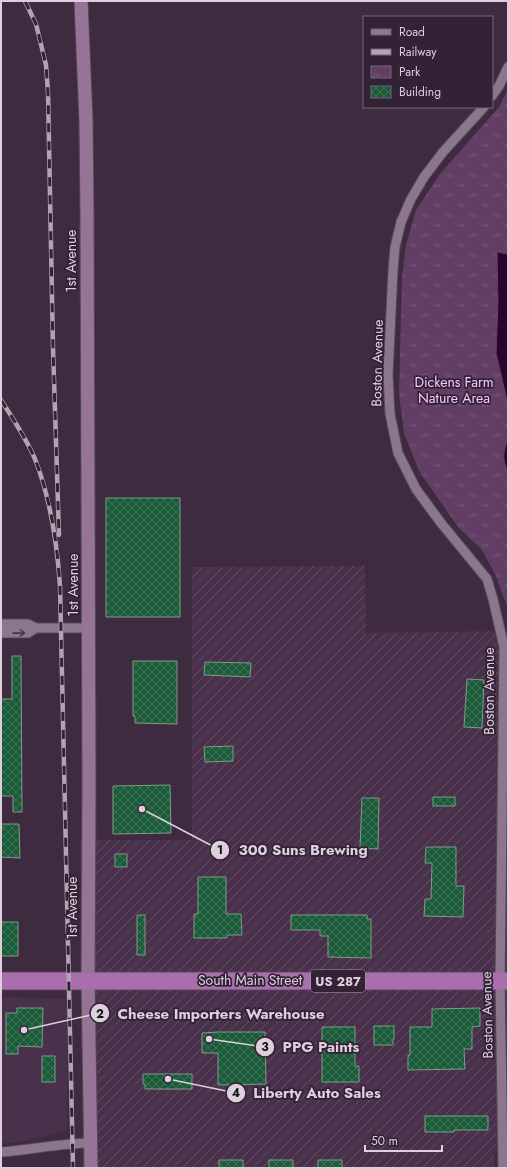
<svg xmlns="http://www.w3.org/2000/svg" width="509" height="1169" font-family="Jost,sans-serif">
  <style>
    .built { fill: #49314b }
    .industrial { fill: url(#industrial-furrows) }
    .park { fill: url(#park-tufts) }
    .water { fill: #29042c; stroke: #5f4161 }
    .building { fill: url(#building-cross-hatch); stroke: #7d9c88 }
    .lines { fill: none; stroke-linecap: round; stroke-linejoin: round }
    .street-casing { stroke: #584859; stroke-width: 11 }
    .secondary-casing { stroke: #584859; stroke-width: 15 }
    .highway-casing { stroke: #584859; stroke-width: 19 }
    .street { stroke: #8c768e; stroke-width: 9 }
    .secondary { stroke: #957498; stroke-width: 13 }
    .highway { stroke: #a96eae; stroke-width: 17 }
    .rail-casing { stroke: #b1a3b2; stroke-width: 4.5 }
    .rail { stroke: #332135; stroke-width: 3; stroke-dasharray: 9; stroke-linecap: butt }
    .oneway { stroke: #49364b }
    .labels { text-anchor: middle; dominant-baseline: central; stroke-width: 3.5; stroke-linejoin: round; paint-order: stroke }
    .shield { fill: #332135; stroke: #a99cab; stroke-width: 1 }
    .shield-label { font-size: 13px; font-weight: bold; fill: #dcd0dd }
    .street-label { font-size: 14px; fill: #dcd0dd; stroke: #332135 }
    .park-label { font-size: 14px; fill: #f8cafb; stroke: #332135 }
    .leader { fill: none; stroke: #dcd0dd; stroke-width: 1.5 }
    .callout-dot { fill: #dcd0dd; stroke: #332135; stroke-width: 1.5 }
    .mark-label { font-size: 12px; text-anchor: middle; font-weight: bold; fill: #111 }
    .callout-label { font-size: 15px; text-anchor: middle; font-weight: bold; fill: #dcd0dd; stroke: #332135; stroke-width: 3.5; stroke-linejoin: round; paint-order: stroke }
  </style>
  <defs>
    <pattern id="industrial-furrows" width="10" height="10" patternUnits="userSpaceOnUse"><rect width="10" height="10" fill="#49314b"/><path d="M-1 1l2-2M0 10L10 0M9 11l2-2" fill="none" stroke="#634e64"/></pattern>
    <pattern id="park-tufts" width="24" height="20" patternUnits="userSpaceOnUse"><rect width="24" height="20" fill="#623e65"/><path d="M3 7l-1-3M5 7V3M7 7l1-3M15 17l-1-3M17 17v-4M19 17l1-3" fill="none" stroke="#78597b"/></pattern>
    <pattern id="building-cross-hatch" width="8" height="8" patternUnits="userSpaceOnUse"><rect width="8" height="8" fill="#1b5b3a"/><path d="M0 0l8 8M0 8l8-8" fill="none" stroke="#3c7256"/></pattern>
  </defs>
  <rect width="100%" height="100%" fill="#3e2b3f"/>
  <path class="built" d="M1,997L67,999V1131L14,1143H1Z"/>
  <path class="industrial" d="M365,566L366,633L508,631V1152L494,1153V1168H83L80,840H192V567Z"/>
  <path class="park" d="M508,89V609L495,574L482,550L458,527L419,471L404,433L399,394L402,277L406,245L416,210L440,174L499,107Z"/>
  <path class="water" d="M497,252L508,254V405L496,353L498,303Z
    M508,439V472C502,459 503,452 508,439Z"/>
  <path class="building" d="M106,498H180V617H106Z
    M12,656H21L22,812H13V796H1V699H12Z
    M133,661H177V724L135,723V716H133Z
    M205,662L251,663L250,677L204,675Z
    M467,679L484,680L482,728L464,727Z
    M233,746V761L205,762L204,747Z
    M170,785L171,833L113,834V786Z
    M433,797H455V806H433Z
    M362,798H379L378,849L360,848Z
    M1,824H19L20,858L1,857Z
    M426,847H456V886H464L463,917L424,916L425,899H431L432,863H425Z
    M115,854H127V867H115Z
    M198,877H226V914H241L242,935H227V938H194V914H198Z
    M137,915H145V955H137Z
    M291,915H367V919H371V958L328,957V936H320V930H291Z
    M1,922H18V956H1Z
    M17,1008H43L42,1047L18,1046V1054H6V1013H17Z
    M480,1008V1026L472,1027V1049H464L465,1069L408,1070V1055H410V1027H432V1009Z
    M374,1026H394V1039H393V1045H374Z
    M322,1027H355V1066H359V1082H322Z
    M218,1032H265L266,1084L218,1085V1053H202V1033Z
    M42,1056H55V1082H42Z
    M143,1074H192V1089H145V1084H143Z
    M425,1116H488V1130H454V1132H425Z
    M219,1160H243V1168H219Z
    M269,1160H293V1168H269Z
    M318,1160H342V1168H318Z"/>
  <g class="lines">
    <g class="street-casing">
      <path id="street" d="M492,96L499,86L508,67
        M484,107L443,152L424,177L411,199L401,222L395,247L393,270L388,375L390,414L398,453L416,489L441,523L487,579L493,599L504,647L500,981L503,1168
        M1,624H28L36,628H89
        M1,633H28L36,628
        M1,1152C31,1150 61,1143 91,1143"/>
    </g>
    <g class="secondary-casing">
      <path id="secondary" d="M81,1L86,121L87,213L89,786L88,980L91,1168"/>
    </g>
    <g class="highway-casing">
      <path id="highway" d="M1,981H508"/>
    </g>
    <use href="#street" class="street"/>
    <use href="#secondary" class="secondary"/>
    <use href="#highway" class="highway"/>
    <g class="rail-casing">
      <path id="rail" d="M25,1L36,24L46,65L48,92L53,348L59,535
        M1,400C13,419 26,438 35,459C51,500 57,542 60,586L73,1168"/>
    </g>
    <use href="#rail" class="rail"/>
  </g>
  <defs><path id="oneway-shaft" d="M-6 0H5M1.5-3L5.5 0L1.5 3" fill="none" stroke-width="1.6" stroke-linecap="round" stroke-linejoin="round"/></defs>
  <use class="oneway" href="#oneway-shaft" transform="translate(19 633) rotate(-1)"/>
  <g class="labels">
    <rect class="shield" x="311" y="970" width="54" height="22" rx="3"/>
    <g class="shield-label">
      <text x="338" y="981">US 287</text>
    </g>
    <g class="street-label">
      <text transform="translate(71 261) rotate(-90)">1st Avenue</text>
      <text transform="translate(377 363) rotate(-89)">Boston Avenue</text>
      <text transform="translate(73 585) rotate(-90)">1st Avenue</text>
      <text transform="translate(489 691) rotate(-90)">Boston Avenue</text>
      <text transform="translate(72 908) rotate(-90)">1st Avenue</text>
      <text x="250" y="980">South Main Street</text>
      <text transform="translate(487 1015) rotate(-91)">Boston Avenue</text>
    </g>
    <g class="park-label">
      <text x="454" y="382">Dickens Farm<tspan x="454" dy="16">Nature Area</tspan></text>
    </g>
  </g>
  <path class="leader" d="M142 809L220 850M24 1030L100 1013M209 1039L265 1047M168 1079L236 1093"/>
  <g class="callout-dot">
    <circle cx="142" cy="809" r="4"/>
    <circle cx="24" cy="1030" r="4"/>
    <circle cx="209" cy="1039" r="4"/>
    <circle cx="168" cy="1079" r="4"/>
    <circle cx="220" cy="850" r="10"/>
    <circle cx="100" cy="1013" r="10"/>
    <circle cx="265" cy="1047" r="10"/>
    <circle cx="236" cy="1093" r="10"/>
  </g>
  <g class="mark-label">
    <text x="220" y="854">1</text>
    <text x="100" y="1018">2</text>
    <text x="265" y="1051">3</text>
    <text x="236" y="1097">4</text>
  </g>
  <g class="callout-label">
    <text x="303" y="855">300 Suns Brewing</text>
    <text x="221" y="1019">Cheese Importers Warehouse</text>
    <text x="321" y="1052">PPG Paints</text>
    <text x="317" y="1098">Liberty Auto Sales</text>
  </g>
  <rect width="509" height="1169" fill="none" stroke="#dcd0dd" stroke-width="4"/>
  <rect x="363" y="16" width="130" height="92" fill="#332135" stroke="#776778"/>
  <rect x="371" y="29" width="20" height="6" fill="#957498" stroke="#776778"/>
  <text x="399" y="36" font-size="12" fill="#dcd0dd">Road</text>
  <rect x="371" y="49" width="20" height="6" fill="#b1a3b2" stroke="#776778"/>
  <text x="399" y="56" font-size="12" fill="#dcd0dd">Railway</text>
  <rect x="371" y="66" width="20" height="12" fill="url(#park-tufts)" stroke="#776778"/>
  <text x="399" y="76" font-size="12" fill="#dcd0dd">Park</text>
  <rect x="371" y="86" width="20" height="12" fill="url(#building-cross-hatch)" stroke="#776778"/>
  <text x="399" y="96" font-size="12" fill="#dcd0dd">Building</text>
  <path d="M365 1145v6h77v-6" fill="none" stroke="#dcd0dd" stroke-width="2"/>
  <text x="371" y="1145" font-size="12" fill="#dcd0dd" stroke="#332135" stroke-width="3" paint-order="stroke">50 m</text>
</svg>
